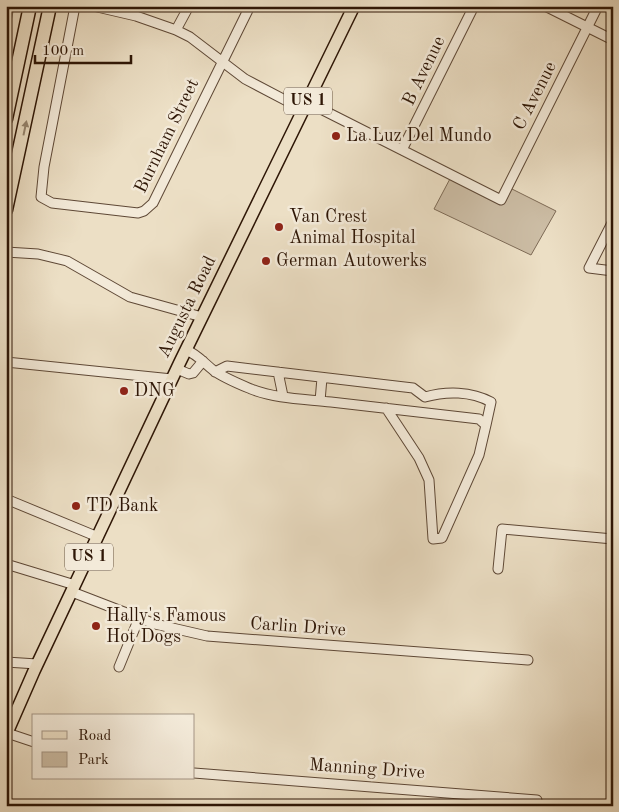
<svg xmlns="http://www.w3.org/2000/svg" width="619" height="812" font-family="'Old Standard TT',serif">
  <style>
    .green { fill: #ccbda5; stroke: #7d6a56 }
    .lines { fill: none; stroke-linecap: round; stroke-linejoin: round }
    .minor-casing { stroke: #5e4836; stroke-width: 11 }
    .major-casing { stroke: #2e1606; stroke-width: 14 }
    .highway-casing { stroke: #2e1606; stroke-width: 15 }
    .minor { stroke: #f3ead9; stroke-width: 9 }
    .major { stroke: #ecdfc5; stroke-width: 11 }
    .highway { stroke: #ecdfc5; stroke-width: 12 }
    .oneway { fill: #96856f }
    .poi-dot { fill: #8f2418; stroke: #f3ead9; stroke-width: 2 }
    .labels { text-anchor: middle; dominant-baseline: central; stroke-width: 5; stroke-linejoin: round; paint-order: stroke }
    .shield { fill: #f3ead9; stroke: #695645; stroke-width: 1 }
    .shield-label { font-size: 16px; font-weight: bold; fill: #2e1606 }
    .street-label { font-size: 18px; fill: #2e1606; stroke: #f3ead9 }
    .poi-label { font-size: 18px; fill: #2e1606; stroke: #f3ead9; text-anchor: start }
  </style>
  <rect width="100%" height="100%" fill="#ecdfc5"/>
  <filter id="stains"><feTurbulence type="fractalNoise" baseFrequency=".004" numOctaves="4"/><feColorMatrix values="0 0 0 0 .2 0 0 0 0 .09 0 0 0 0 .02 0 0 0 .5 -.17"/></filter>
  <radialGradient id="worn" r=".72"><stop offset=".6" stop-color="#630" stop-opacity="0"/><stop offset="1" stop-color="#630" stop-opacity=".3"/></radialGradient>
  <path class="green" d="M452,175L501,200L508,187L556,211L531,255L434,209Z"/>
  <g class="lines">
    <g class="minor-casing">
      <path id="minor" d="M75,6L44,167L41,197L52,203L138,213L144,211L153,203L250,6
        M93,6L136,16L176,30L190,37L245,79L304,110
        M545,6L613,40
        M6,21L9,6
        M176,30L189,6
        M307,102L501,200L598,6
        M402,150L474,6
        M613,221L589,268L613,271
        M6,252L38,254L67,261L130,297L202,317
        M186,350C197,354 204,363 213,370C224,378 239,384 251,389C276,399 305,399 331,402C380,408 430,413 479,419L486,425L479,455L442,538L433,539L429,480L419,458L386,408
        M6,362L172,379
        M177,369L189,374L193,373L203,361
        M215,372L227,366L413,388L425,397C446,391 471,391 491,402L486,425
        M278,372L283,396
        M320,401L322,378
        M6,499L98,537
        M6,564L75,585
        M498,569L502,529L613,539
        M72,592L155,624L207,636L528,660
        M6,662L37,664
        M119,667L139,618
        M7,733L34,742
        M194,773L537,800"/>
    </g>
    <g class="major-casing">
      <path id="major" d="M6,735L34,671L180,362L354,6"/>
    </g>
    <g class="highway-casing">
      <path id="highway" d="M6,119L30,6
        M6,210L50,6"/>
    </g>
    <use href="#minor" class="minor"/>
    <use href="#major" class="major"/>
    <use href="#highway" class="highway"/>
  </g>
  <defs><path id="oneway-solid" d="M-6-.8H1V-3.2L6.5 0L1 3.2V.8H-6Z" transform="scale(1.25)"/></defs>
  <use class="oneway" href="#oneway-solid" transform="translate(25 128) rotate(-78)"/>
  <g class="poi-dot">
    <circle cx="336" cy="136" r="5"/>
    <circle cx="279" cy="227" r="5"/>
    <circle cx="266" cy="261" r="5"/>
    <circle cx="124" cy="391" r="5"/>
    <circle cx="76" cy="506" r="5"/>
    <circle cx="96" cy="626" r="5"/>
  </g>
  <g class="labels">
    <g class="shield">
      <rect x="284" y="87.5" width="48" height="27" rx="4"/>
      <rect x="65" y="543.5" width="48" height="27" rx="4"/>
    </g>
    <g class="shield-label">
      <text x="308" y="101">US 1</text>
      <text x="89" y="557">US 1</text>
    </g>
    <g class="street-label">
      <text transform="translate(424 71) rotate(-64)">B Avenue</text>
      <text transform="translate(535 96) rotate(-63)">C Avenue</text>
      <text transform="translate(167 136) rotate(-64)">Burnham Street</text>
      <text transform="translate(187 307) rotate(-64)">Augusta Road</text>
      <text transform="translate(298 627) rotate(4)">Carlin Drive</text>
      <text transform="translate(367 769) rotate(4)">Manning Drive</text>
    </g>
    <g class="poi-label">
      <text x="346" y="136">La Luz Del Mundo</text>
      <text x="289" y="217">Van Crest<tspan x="289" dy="21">Animal Hospital</tspan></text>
      <text x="276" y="261">German Autowerks</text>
      <text x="134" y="391">DNG</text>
      <text x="86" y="506">TD Bank</text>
      <text x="106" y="616">Hally's Famous<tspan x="106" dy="21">Hot Dogs</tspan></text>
    </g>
  </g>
  <rect width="619" height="812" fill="none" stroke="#ecdfc5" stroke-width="25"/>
  <rect x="8" y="8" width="604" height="797" fill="none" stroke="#2e1606" stroke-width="2.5"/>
  <rect x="12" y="12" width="594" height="787" fill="none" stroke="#2e1606"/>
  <rect x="32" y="714" width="162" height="65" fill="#f3ead9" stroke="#a49585"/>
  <rect x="42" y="731" width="25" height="8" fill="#ecdfc5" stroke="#a49585"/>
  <text x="78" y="740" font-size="15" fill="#2e1606">Road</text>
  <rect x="42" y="752" width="25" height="15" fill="#ccbda5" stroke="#a49585"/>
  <text x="78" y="764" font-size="15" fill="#2e1606">Park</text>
  <path d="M35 55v8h96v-8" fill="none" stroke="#2e1606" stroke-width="2.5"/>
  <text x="42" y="55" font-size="15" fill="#2e1606" stroke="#f3ead9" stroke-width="4" paint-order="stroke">100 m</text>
  <rect width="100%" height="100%" filter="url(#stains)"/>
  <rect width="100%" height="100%" fill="url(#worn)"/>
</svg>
